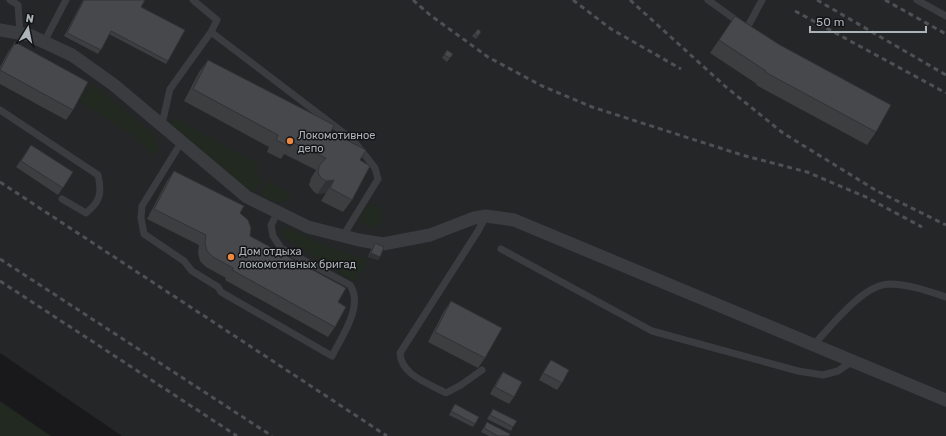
<svg xmlns="http://www.w3.org/2000/svg" width="946" height="436" font-family="Rubik,sans-serif">
  <style>
    .built { fill: #252628 }
    .green { fill: #212921 }
    .lines { fill: none; stroke-linecap: round; stroke-linejoin: round }
    .service { stroke: #3a3c40; stroke-width: 7 }
    .minor { stroke: #3a3c40; stroke-width: 13 }
    .rail { stroke: #4d5155; stroke-width: 3; stroke-dasharray: 5 4; stroke-linecap: butt }
    .wall { fill: #3c3e40 }
    .shaded-wall { fill: #313234 }
    .building { fill: #46484b; stroke: #313234 }
    .poi-dot { fill: #ec8840; stroke: #141416; stroke-width: 1.5 }
    .labels { text-anchor: middle; dominant-baseline: central; stroke-width: 3; stroke-linejoin: round; paint-order: stroke }
    .poi-label { font-size: 11px; fill: #acb4ba; stroke: #141416; text-anchor: start }
  </style>
  <rect width="100%" height="100%" fill="#19191b"/>
  <path class="built" d="M0,0H946V436H122L0,353Z"/>
  <path class="green" d="M93,84L156,137L158,149L154,157L134,136L79,101Z
    M175,118L260,165L256,174L262,179L255,193L234,180L168,124Z
    M266,181L293,194L281,203L267,199L260,194Z
    M360 216a11 11 0 1 1 22 0a11 11 0 1 1-22 0Z
    M287,227L328,247L369,259L354,282L285,239L282,234V230Z
    M0,401L51,436H0Z"/>
  <g class="lines">
    <path class="service" d="M10,0L18,5L20,33
      M193,0L217,20L211,32
      M708,0L747,28L762,0
      M917,0L946,16
      M44,42L66,0
      M0,110L98,175C102,192 101,201 86,213L62,199
      M162,124L170,89L211,32L353,140L375,168L378,179L343,236
      M182,141L142,206L141,218L144,234L184,261L192,271L218,287L221,292L332,356C342,336 364,306 350,285L281,248L273,236L271,225L278,212
      M501,249L652,331L798,371L823,375L838,371L851,362
      M814,344C832,326 862,285 889,284C908,284 928,291 946,297
      M482,370L461,385L446,393C428,383 401,375 400,353L478,231L486,216"/>
    <path class="minor" d="M0,30L29,35L72,55L114,85L247,197L308,227L359,240L383,244L430,235L474,218L486,216L514,220L946,400"/>
    <path class="rail" d="M413,0L430,15L488,57L542,86L592,107L742,155L807,172L866,197L922,227
      M573,0L611,29L681,69
      M630,0L726,87L783,133L877,191L946,225
      M817,0L946,75
      M885,0L946,34
      M795,11L946,93
      M0,182L387,436
      M0,259L272,436
      M0,281L237,436"/>
  </g>
  <path class="wall" d="M83,0H145L141,7L168,61L166,64L109,34L98,54L64,36Z
    M735,16L876,132L867,145L756,85L757,84L710,53Z
    M478,29L481,32L476,39L472,36Z
    M15,42L73,110L66,120L0,84V67L8,52Z
    M447,50L453,54L447,62L442,58Z
    M208,60L331,132L360,160L352,200L343,212L321,201L326,193L317,194L313,191L309,185L311,178L316,170L284,154L281,159L267,152L269,147L184,101L199,72Z
    M31,145L73,172L58,195L16,167Z
    M174,171L240,213L250,236L338,302L335,327L328,337L225,280L226,278L206,267L200,261L198,253L199,245L147,219L167,181Z
    M375,243L380,257L378,260L368,257L372,247Z
    M451,301L485,358L478,368L428,342L444,311Z
    M551,360L562,383L557,390L539,380L546,367Z
    M503,372L514,397L509,404L490,394L498,379Z
    M455,404L475,424L473,427L449,415Z
    M493,409L513,427L511,431L487,419Z
    M487,422L509,436H489L481,432Z"/>
  <path class="shaded-wall" d="M334,180L326,193L317,194L326,181Z
    M371,253L380,257L378,260L368,257Z"/>
  <path class="building" d="M84,0H145L141,7L185,30L168,61L111,31L101,50L67,33Z
    M735,16L780,45L891,105L876,132L765,72L766,71L719,40Z
    M478,29L481,32L478,36L475,33Z
    M15,42L88,82L73,110L0,70Z
    M447,50L453,54L450,58L444,55Z
    M208,60L334,125L331,132L366,150L360,160L370,166L352,200L330,188L334,180L326,181L321,178L318,173L319,166L326,158L292,142L290,147L276,140L278,135L193,89Z
    M31,145L73,172L63,188L21,161Z
    M174,171L244,206L240,213L248,220L251,228L250,236L346,288L338,302L346,307L335,327L232,270L233,268L213,257L207,251L205,243L206,235L154,209Z
    M375,243L384,247L380,257L371,253Z
    M451,301L502,328L485,358L435,332Z
    M551,360L569,370L562,383L543,373Z
    M503,372L522,382L514,397L495,387Z
    M455,404L479,417L475,424L451,411Z
    M493,409L517,421L513,427L490,415Z
    M487,422L510,434L509,436H498L484,428Z"/>
  <g class="poi-dot">
    <circle cx="290" cy="141" r="4"/>
    <circle cx="231" cy="257" r="4"/>
  </g>
  <g class="labels">
    <g class="poi-label">
      <text x="298" y="135">Локомотивное<tspan x="298" dy="13">депо</tspan></text>
      <text x="239" y="251">Дом отдыха<tspan x="239" dy="13">локомотивных бригад</tspan></text>
    </g>
  </g>
  <g transform="translate(28 28) rotate(10)" stroke="#141416" stroke-width="3" paint-order="stroke">
  <path d="M0-3L7 15L0 10L-7 15Z" fill="#acb4ba"/>
  <text y="-6" font-size="11" font-weight="bold" text-anchor="middle" fill="#acb4ba">N</text>
  </g>
  <path d="M810 26v6h116v-6" fill="none" stroke="#acb4ba" stroke-width="2"/>
  <text x="816" y="26" font-size="12" fill="#acb4ba" stroke="#141416" stroke-width="3" paint-order="stroke">50 m</text>
</svg>
